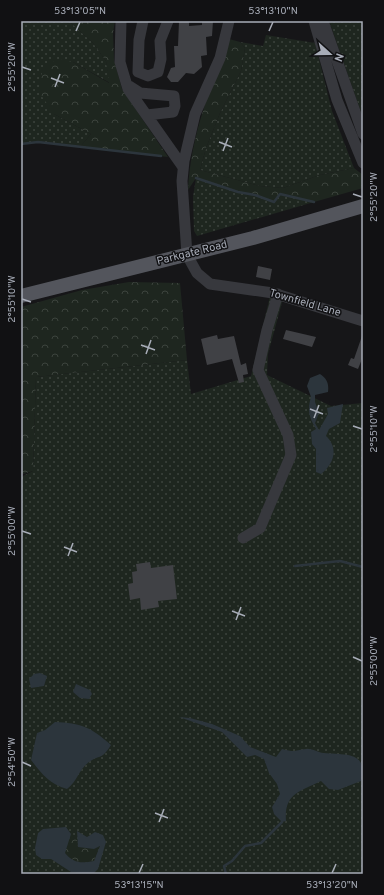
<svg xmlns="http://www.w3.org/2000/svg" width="384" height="895" font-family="Overpass,sans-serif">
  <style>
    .grass { fill: url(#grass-dots) }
    .forest { fill: url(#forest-crowns) }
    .water { fill: #2c353c }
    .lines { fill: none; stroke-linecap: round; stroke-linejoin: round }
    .stream { stroke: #2c353c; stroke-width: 2.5 }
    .building { fill: #404145 }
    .minor { stroke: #37383d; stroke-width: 11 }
    .major { stroke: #53555c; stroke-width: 14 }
    .ticks { fill: none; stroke: #a8adb8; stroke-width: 1.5 }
    .labels { text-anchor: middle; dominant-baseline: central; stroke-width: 3; stroke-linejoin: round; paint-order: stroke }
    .street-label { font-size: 11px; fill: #a8adb8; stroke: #111113 }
    .neatline { fill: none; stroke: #a8adb8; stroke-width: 1.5 }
    .ticks-label { font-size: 10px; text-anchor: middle; fill: #a8adb8 }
  </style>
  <defs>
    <pattern id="grass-dots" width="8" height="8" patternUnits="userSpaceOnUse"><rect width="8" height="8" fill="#1e261f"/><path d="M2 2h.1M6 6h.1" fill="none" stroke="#3c433d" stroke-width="1.8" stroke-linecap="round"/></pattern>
    <pattern id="forest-crowns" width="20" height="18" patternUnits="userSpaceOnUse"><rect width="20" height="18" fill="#1e261f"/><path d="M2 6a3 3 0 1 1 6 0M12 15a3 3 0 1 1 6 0" fill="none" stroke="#3c433d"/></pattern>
  </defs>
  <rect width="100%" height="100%" fill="#161618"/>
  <path class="grass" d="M21,21H69L93,43L106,61L110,83L73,62L54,114L91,134L80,147L38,142L21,144Z
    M329,21H363V118Z
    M266,35L315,43L332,111L354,168L320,175L283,188L260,186L200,170L206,148L220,113L241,71L245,48L240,42L263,46Z
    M196,178L238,192L255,195L274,202L280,194L314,202L197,236L194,231L193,197Z
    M271,292L284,295L268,354L267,375L331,406L363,403V874H21V477L33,471L36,377L187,360L191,394L251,376Z"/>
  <path class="forest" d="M69,21H115L113,33L114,60L122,89L168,157L80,147L91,134L54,114L41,95L39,82L44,67L57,59L73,62L109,83L106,61L93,43Z
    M229,39L240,42L245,48L241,71L220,113L206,148L200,170L260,186L283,188L320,175L354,168L363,175V188L314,202L280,194L274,202L255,195L238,192L196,178L188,190C191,134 210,90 229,39Z
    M129,282L180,283L187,360L36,377L33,471L23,474L21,469V307L82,290Z
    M71,834L76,836L78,847L100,845L94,861C82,863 74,864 65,853Z"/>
  <path class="water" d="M320,374C327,379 329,383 328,392L315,395V402L319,413L315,423L319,430L328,414L327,408L343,404L340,423L329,429L326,436C339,448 334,464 321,474L316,472V449L312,444L311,432L316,429C309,417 307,410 311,397L307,386L310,378Z
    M40,673L47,676L44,686L31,688L29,679L34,674Z
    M76,684L90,690L92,694L89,699L80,698L73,692Z
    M179,717L190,718L212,724L240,736L250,747L276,757L282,749C297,753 294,750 306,749C312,748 318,753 324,753C345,755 369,751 361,781L338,790L329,789L321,781C300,792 284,793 286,821L282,822L274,814L272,807L280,794L277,784L269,773L264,759L255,755L247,757L222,732Z
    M55,722C81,723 91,727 111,745C101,761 100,754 89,762C79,769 77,782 67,789C49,784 42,774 31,760L37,733L45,730Z
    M66,827L71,834L65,853C74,864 82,863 94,861L100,846L94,849L78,847L77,831L87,837L95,832L103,835L106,842L98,869L93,874L71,872L51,859H42L36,855L35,848L38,833L43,829Z"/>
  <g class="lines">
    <path class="stream" d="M21,144L38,142L161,156
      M196,178L238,192L255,195L274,202L280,194L314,202
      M295,566L340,561L363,567
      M226,874L224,866L232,861L245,846L261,843L282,822"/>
  </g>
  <path class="building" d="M179,21H189V26L202,25V21H213L212,36L206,37L207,55L201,56L202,67L194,74L186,73L178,82H171L167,77L171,68L175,67L174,46H178Z
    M258,266L272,269L270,280L256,277Z
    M286,330L316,337L312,347L283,339Z
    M217,335L218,339L234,336L241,365L246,363L248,374L243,375L244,382L239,383L232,359L207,365L201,339Z
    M362,336L363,359H362L358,369L348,365L351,358L354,359Z
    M150,562L151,568L173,565L177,599L158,601L159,607L141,610L140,598L130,600L128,584L133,583L132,572L137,571L136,564Z"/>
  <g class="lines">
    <path class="minor" d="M121,21L120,62L128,89L183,167
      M143,21L139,40L138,72L148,76L158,72L161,59L160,41L168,21
      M229,21L220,58L195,114L184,161L182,181L187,255L197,273L210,284L273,293L363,321
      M314,21L337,100L363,163
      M323,21L363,134
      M129,86L140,93L174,96L175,106L173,112L147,115
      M243,538L260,528L291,455L288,435L258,370L267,330L278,294"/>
    <path class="major" d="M21,296L253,238L363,206"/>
  </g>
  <path class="ticks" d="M76,31L80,22M269,31L273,22M22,67L31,70M51,78L64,83M55,87L60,74M219,142L232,147M223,151L228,138M353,194L362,197M22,299L31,302M141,345L155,350M146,354L151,340M310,409L323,414M314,418L319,405M353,426L362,429M22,531L31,534M64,547L77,552M68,556L73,543M232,611L245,616M236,620L241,607M353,657L362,661M22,762L31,766M155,813L168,818M159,822L164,809M139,873L143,864M332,873L336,864"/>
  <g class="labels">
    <g class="street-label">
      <text transform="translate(192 253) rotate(-14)">Parkgate Road</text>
      <text transform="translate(305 303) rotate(16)">Townfield Lane</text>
    </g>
  </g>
  <rect width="384" height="895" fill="none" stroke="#111113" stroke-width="44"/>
  <g transform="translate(330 54) rotate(111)" stroke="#111113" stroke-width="3" paint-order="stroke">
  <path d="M0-3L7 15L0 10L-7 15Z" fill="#a8adb8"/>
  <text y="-6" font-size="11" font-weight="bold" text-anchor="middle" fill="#a8adb8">N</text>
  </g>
  <rect x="22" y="22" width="340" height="851" class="neatline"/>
  <g class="ticks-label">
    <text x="80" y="14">53°13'05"N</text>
    <text x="273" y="14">53°13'10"N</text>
    <text transform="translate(11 67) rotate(-90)" y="4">2°55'20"W</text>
    <text transform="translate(373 197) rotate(-90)" y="4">2°55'20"W</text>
    <text transform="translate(11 299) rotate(-90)" y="4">2°55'10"W</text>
    <text transform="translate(373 429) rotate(-90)" y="4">2°55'10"W</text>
    <text transform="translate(11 531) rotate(-90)" y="4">2°55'00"W</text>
    <text transform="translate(373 661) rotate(-90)" y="4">2°55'00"W</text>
    <text transform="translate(11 762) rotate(-90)" y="4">2°54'50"W</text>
    <text x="139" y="888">53°13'15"N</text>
    <text x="332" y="888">53°13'20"N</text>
  </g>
</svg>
